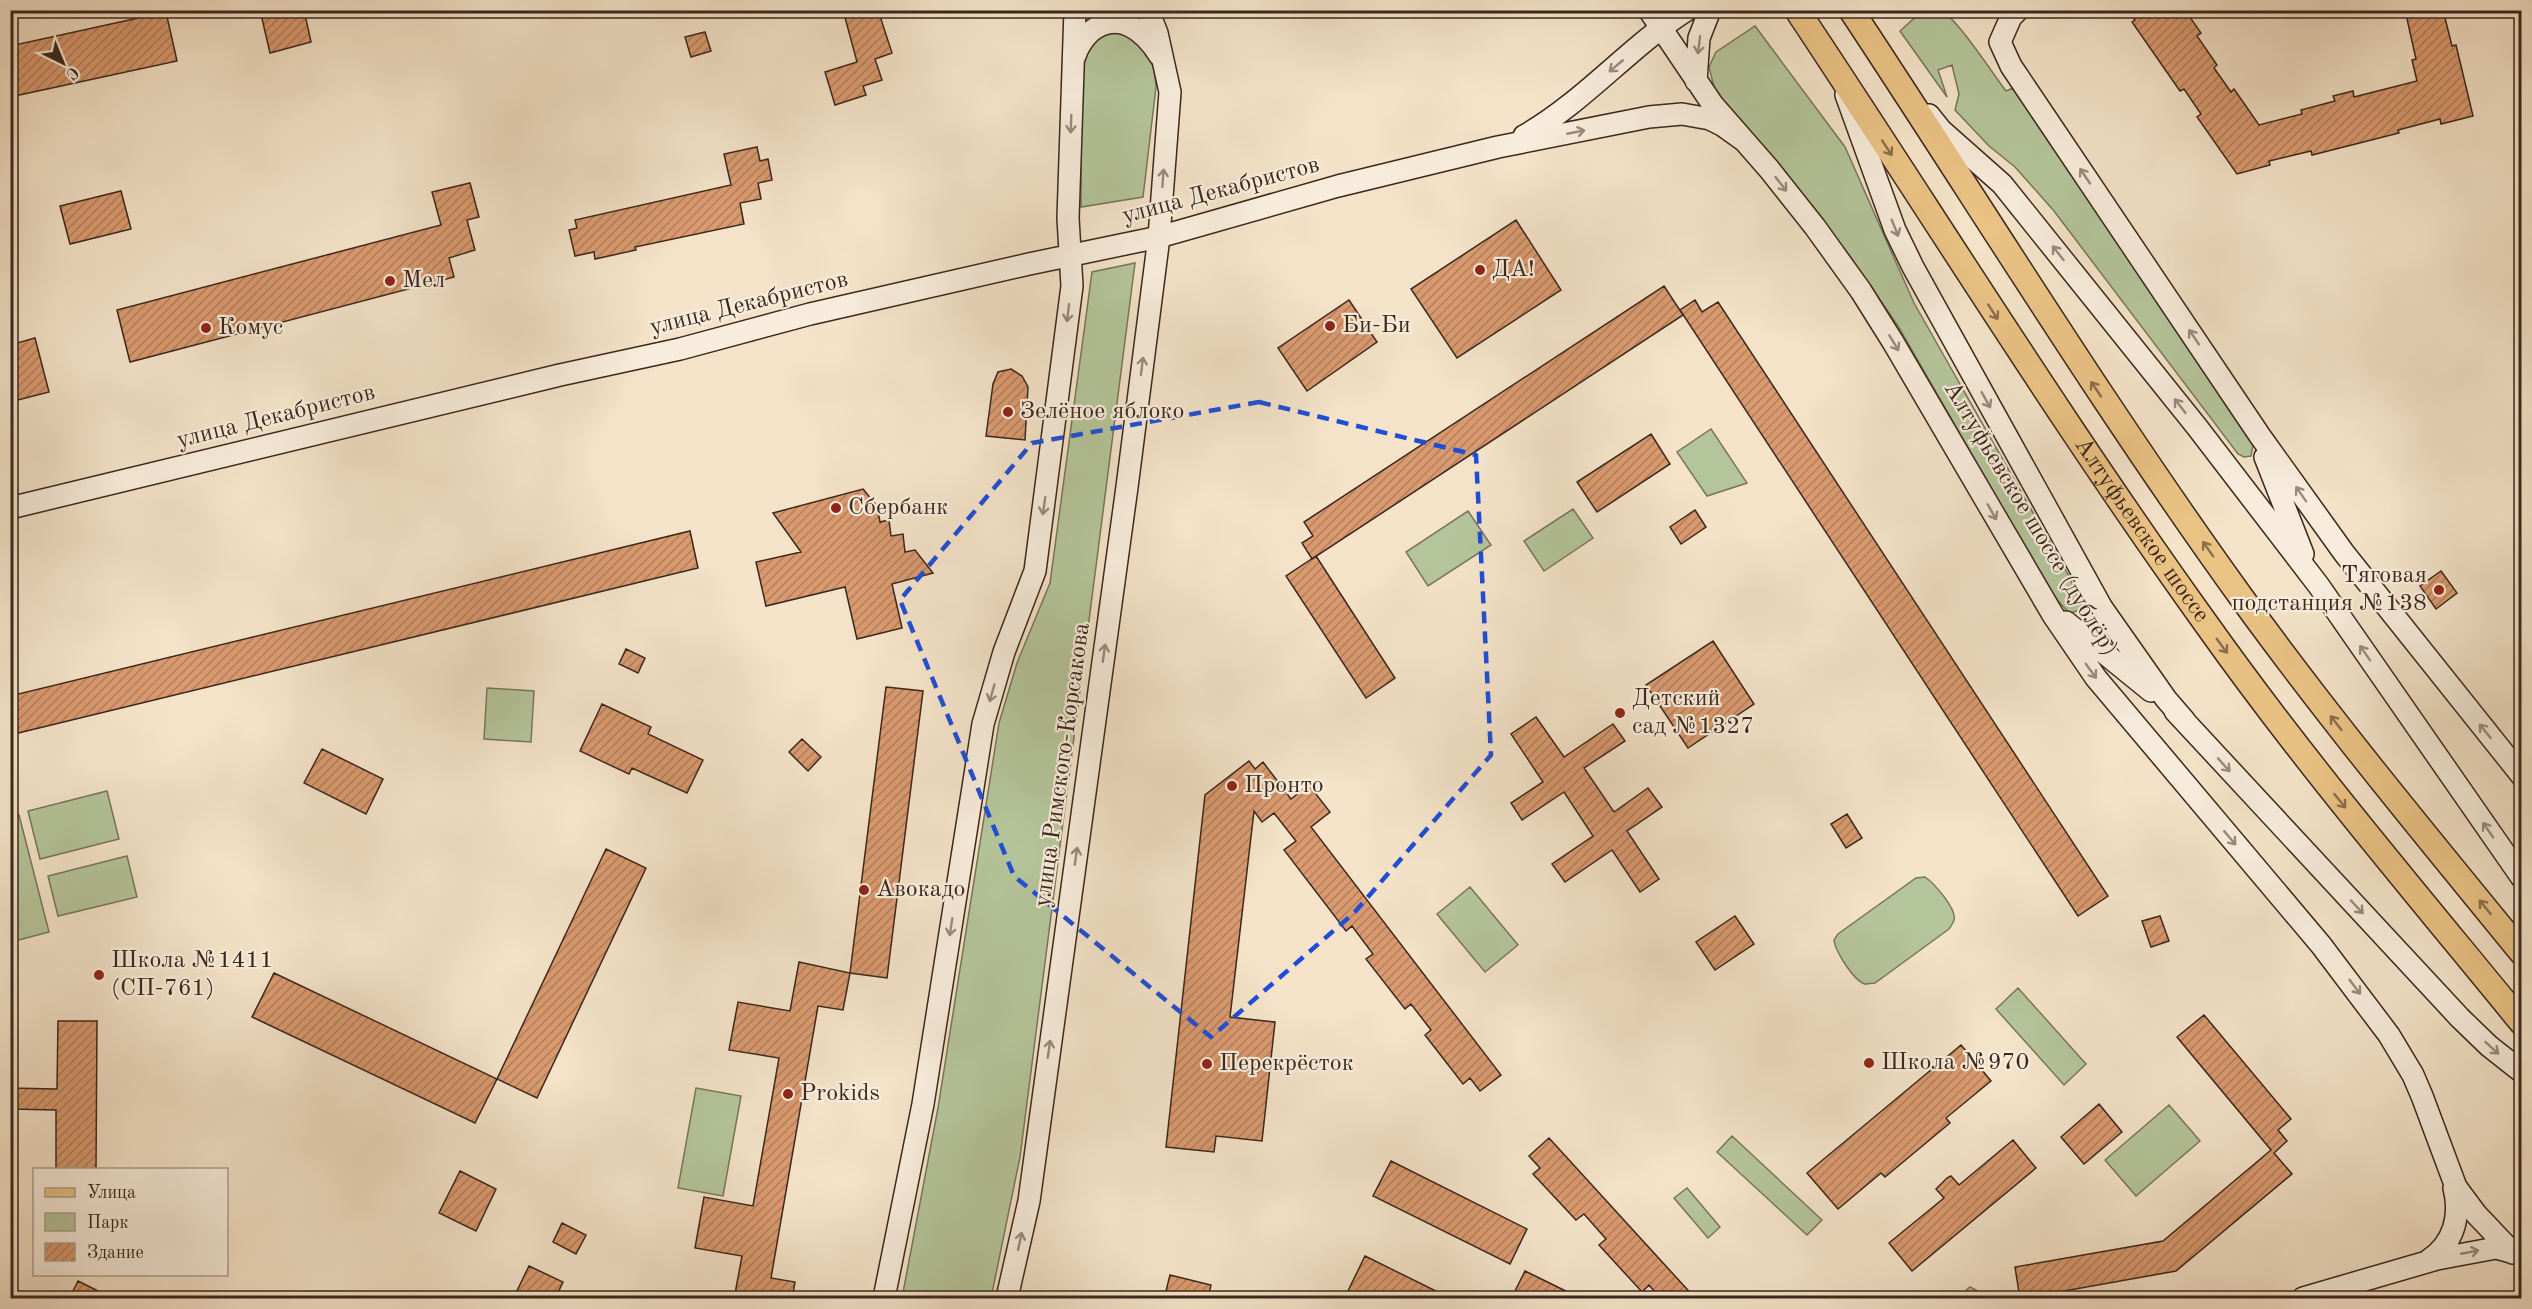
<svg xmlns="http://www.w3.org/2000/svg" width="2532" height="1309" font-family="'Old Standard TT',serif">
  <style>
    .green { fill: #b5c59b; stroke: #78765c; stroke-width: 1.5 }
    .building { fill: url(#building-hatch); stroke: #3b271d; stroke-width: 1.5 }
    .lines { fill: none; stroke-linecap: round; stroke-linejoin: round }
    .secondary-casing { stroke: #3b271d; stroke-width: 24 }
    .primary-casing { stroke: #3b271d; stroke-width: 27 }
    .secondary { stroke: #f8eddc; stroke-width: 21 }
    .primary { stroke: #eac284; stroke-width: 24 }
    .oneway { stroke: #9a8a7c }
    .oneway2 { stroke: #8a6d4b }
    .marked { fill: none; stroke: #1d4ed8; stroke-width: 4.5; stroke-dasharray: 12 8; stroke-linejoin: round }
    .poi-dot { fill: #8f2418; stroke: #f8eddc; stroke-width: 2 }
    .labels { text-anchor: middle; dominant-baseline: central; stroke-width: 4.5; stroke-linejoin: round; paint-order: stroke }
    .street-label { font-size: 24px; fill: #3b271d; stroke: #f8eddc }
    .poi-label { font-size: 24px; fill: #3b271d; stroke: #f8eddc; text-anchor: start }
  </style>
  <defs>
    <pattern id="building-hatch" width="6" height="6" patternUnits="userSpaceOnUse" patternTransform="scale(1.5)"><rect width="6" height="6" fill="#da9a70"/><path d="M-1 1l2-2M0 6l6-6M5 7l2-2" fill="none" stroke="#b27e5b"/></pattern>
  </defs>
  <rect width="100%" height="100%" fill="#f4e3c9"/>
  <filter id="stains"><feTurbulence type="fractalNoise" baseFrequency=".00333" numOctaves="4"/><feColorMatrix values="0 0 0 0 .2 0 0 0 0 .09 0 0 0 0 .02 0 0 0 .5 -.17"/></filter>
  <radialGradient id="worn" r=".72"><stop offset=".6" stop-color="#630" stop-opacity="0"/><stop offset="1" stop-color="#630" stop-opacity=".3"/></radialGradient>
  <path class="green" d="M1922,11C1927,11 1935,9 1941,11C1954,14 1995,77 2006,91L2013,88L2253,445L2251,456L2244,457L2238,454L2054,211L2015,167L1989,146L1955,110L1959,94L1952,65L1938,70L1947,97L1900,31Z
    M1755,26L1845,147L1914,303L2070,578L2081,605L2077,611L2069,613L2052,594L1898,326L1849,255L1746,126L1715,91L1709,67L1716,52Z
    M1107,29L1132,34C1147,53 1155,61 1156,87L1143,197L1081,207V57Z
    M1135,263L1020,1157L991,1298H902L938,1108L999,723L1017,663L1050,583L1092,272Z
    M1711,429L1747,483L1707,496L1677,452Z
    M1573,509L1593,538L1544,571L1524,541Z
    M1468,511L1491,545L1428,586L1406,552Z
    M487,688L534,691L531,742L484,739Z
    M107,791L119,839L40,859L28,811Z
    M19,815L49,932L11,942V817Z
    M127,856L137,897L58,916L48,876Z
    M1925,877C1934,883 1957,909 1954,920C1954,921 1950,928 1949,929L1875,983C1874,983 1866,984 1865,984C1854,981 1835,951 1834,940L1838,934L1916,878Z
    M1470,887L1518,945L1485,972L1437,914Z
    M2018,988L2086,1064L2064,1085L1996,1009Z
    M696,1088L741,1096L723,1196L678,1188Z
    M2169,1105L2200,1141L2136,1196L2105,1160Z
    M1732,1136L1822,1220L1807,1235L1717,1152Z
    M1687,1188L1720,1227L1708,1238L1674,1198Z
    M1970,1287L1991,1298H1957Z"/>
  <path class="building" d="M260,10H304L311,42L270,53Z
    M843,10H878L892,53L875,59L882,80L863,86L866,95L835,105L825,72L857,62Z
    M2128,10H2185L2201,33L2197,36L2217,65L2214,68L2231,92L2234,89L2259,125L2302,114L2301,110L2335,101L2333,96L2353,91L2354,97L2417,81L2412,60L2416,59L2405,10H2443L2452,46L2456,45L2473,116L2441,124L2440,119L2398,130L2399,133L2312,155L2311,151L2269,161L2270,165L2237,174L2197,117L2201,114L2184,89L2180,91L2132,22L2135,20Z
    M166,12L177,61L10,97V46Z
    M705,32L711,51L691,57L685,37Z
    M757,147L760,161L768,159L772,180L758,183L761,199L740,203L744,224L635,247L636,250L595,259L594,252L575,256L569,230L577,228L575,220L731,185L724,154Z
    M470,183L479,217L467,220L475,250L449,258L454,277L130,362L117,310L441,225L432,192Z
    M121,191L131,229L70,244L60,206Z
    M1516,220L1561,290L1457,358L1411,289Z
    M1664,286L1683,315L1312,559L1302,543L1313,536L1304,522Z
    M1349,300L1377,342L1307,391L1278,348Z
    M1695,300L1702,312L1718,302L2108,896L2078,916L1680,310Z
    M35,338L49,392L10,402V345Z
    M1011,369L1022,376L1028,387L1025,440L986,436L993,384L998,372Z
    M1651,434L1670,464L1597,512L1577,482Z
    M863,489L877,506L880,522L889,520L891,536L903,534L905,552L915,550L933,573L892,584L902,628L857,639L845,587L766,606L756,562L801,552L773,513Z
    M1695,510L1706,527L1681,544L1670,527Z
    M690,531L698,568L10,735V696Z
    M1316,556L1395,678L1366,698L1286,576Z
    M2441,571L2457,593L2436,609L2420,586Z
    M1713,641L1754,704L1688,748L1646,685Z
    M626,649L645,658L638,673L619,664Z
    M886,687L923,691L887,978L850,973Z
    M602,704L651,727L648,734L703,760L687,793L632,768L629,774L580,751Z
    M1536,717L1564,757L1613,724L1625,741L1584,768L1614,812L1648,788L1662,807L1627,831L1659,879L1640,892L1612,850L1565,882L1552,864L1593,836L1564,792L1522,820L1511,803L1543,782L1511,734Z
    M802,739L821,757L808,771L789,752Z
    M322,749L383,779L366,814L304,783Z
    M1249,761L1255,769L1263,762L1291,799L1309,785L1330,812L1311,827L1501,1075L1480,1091L1470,1078L1463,1084L1425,1035L1431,1030L1411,1004L1405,1009L1366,959L1373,954L1352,926L1346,931L1284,850L1296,841L1274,813L1262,822L1254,811L1230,1017L1275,1022L1262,1141L1216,1136L1214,1152L1166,1147L1205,795Z
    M1847,814L1862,838L1846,848L1831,824Z
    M606,849L646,868L537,1098L497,1079Z
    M1735,916L1754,944L1715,970L1696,942Z
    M2160,916L2169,941L2151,947L2142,921Z
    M799,962L850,973L843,1010L818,1006L771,1278L795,1282L792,1299H734L742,1256L695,1248L704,1197L753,1206L779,1058L729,1050L738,1002L790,1011Z
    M274,973L497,1079L475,1123L252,1017Z
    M2204,1015L2291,1119L2278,1130L2287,1141L2274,1153L2292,1174L2176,1271L2020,1299L2015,1267L2163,1241L2271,1150L2177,1037Z
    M58,1021H97L96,1170H56V1110L10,1109V1088L57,1089Z
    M1961,1045L1991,1081L1946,1118L1950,1123L1885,1177L1881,1173L1838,1209L1807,1173Z
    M2099,1104L2122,1132L2084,1164L2061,1137Z
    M1549,1138L1696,1299H1661L1649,1285L1642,1292L1599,1245L1606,1239L1584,1214L1576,1220L1533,1174L1540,1168L1529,1156Z
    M2013,1140L2036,1168L1912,1271L1889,1243L1944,1198L1936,1189L1947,1178L1951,1176L1959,1185Z
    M1391,1161L1527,1229L1510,1264L1373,1196Z
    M460,1171L496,1189L476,1231L439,1213Z
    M562,1223L586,1235L576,1254L553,1242Z
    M1365,1256L1452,1299H1344Z
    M529,1266L563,1282L555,1299H513Z
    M1525,1271L1582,1299H1511Z
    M1170,1275L1211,1285L1208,1299H1178L1165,1295Z
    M78,1281L114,1299H69Z"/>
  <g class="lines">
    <g class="secondary-casing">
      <path id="secondary" d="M1649,10L1713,105L1769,169L1815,227L1861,291L1893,342L2053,615L2096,678L2321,945L2389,1035L2413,1075L2422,1096L2456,1187L2476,1214L2513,1253
        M2018,10L2011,17L2000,42L2011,66L2260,436L2344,553L2522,776
        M1075,56C1078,46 1083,39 1090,32C1118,9 1144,30 1160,56
        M1696,81L1699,38L1710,10
        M1846,95L1895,230L1913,267L2102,608L2166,699L2185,721
        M1929,115L1941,130L2002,184L2197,427L2319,586L2522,878
        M1524,136C1584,102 1629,47 1687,10
        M2265,457L2303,554
        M10,508L560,375L680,349L810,314L1029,264L1159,237L1338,186L1498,147L1649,117L1682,114L1710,119L1722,125L1743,140
        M2066,622L2151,691
        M2175,711L2460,1018L2489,1046L2522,1072
        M2429,1260C2454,1243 2461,1216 2454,1188
        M884,1298L923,1104L983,724L1004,652L1035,571L1072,286L1068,218L1075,10
        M1007,1298L1029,1201L1127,487L1159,237L1170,92L1157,33L1148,10
        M2303,1298L2437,1259L2496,1248L2514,1253"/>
    </g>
    <g class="primary-casing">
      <g id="primary">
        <path id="s1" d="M1797,10C1934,216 2063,425 2207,625C2305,763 2415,892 2522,1023"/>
        <path d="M1851,10C1982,208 2105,409 2244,601C2332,722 2427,837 2522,953"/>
      </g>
    </g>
    <use href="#secondary" class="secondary"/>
    <use href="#primary" class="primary"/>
  </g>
  <defs><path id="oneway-shaft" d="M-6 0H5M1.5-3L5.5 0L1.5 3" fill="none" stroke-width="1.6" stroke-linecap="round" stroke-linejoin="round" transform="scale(1.5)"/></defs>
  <g class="oneway">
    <use href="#oneway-shaft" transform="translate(1699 45) rotate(97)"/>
    <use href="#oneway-shaft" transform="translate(1616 66) rotate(140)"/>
    <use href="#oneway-shaft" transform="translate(1071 124) rotate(92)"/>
    <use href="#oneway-shaft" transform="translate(1576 132) rotate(-11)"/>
    <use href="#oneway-shaft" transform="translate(2085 176) rotate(-124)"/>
    <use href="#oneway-shaft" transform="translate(1163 178) rotate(-86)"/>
    <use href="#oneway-shaft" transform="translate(1781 184) rotate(52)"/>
    <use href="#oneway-shaft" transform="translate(1895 228) rotate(68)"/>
    <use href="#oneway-shaft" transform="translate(2058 253) rotate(-128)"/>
    <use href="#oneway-shaft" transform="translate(1068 313) rotate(97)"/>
    <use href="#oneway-shaft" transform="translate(2194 337) rotate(-124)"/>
    <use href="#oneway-shaft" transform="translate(1894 343) rotate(59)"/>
    <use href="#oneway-shaft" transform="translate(1142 366) rotate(-83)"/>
    <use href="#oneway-shaft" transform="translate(1986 400) rotate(61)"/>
    <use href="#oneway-shaft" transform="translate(2180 406) rotate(-128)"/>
    <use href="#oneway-shaft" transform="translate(2301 494) rotate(-125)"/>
    <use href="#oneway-shaft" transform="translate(1044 506) rotate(98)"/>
    <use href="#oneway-shaft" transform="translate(1992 512) rotate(60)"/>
    <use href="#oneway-shaft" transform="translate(1104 653) rotate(-82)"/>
    <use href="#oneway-shaft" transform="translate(2365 653) rotate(-125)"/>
    <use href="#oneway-shaft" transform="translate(2091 671) rotate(54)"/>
    <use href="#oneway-shaft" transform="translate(992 693) rotate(106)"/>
    <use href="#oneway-shaft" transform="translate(2485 731) rotate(-129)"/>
    <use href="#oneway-shaft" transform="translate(2224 765) rotate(48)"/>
    <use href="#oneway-shaft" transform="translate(2488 830) rotate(-125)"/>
    <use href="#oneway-shaft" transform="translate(2230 838) rotate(50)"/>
    <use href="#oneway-shaft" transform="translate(1076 856) rotate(-82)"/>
    <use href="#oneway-shaft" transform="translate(2357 907) rotate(47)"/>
    <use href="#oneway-shaft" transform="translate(951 927) rotate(99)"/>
    <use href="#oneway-shaft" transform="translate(2355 987) rotate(53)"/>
    <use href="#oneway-shaft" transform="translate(2492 1048) rotate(42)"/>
    <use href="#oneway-shaft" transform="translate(1049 1049) rotate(-82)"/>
    <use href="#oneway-shaft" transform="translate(1020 1241) rotate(-78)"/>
    <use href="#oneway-shaft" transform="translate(2470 1252) rotate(-11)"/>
  </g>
  <g class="oneway2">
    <use href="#oneway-shaft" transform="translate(1887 148) rotate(57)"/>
    <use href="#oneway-shaft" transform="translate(1993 312) rotate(57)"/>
    <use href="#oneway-shaft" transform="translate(2096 389) rotate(-124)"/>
    <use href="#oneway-shaft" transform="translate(2208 549) rotate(-125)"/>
    <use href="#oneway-shaft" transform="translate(2222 646) rotate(54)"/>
    <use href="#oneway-shaft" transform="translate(2336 723) rotate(-128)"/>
    <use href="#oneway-shaft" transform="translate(2340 801) rotate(51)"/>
    <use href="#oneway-shaft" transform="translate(2485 907) rotate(-129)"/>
  </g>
  <path class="marked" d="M1259,402L1476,455L1491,755L1354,913L1211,1037L1014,876L900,600L1032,443Z"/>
  <g class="poi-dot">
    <circle cx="1480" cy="270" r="6"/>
    <circle cx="390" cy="281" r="6"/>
    <circle cx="1330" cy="326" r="6"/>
    <circle cx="206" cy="328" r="6"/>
    <circle cx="1008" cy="412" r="6"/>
    <circle cx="836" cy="508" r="6"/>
    <circle cx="2439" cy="590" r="6"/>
    <circle cx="1620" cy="713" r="6"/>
    <circle cx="1232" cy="786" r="6"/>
    <circle cx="864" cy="890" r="6"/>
    <circle cx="99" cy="975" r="6"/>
    <circle cx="1869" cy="1063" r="6"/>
    <circle cx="1207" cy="1064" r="6"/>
    <circle cx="788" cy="1094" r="6"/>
  </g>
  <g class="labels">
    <g class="street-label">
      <text transform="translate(1221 191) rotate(-15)">улица Декабристов</text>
      <text transform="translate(749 304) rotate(-14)">улица Декабристов</text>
      <text transform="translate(276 417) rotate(-14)">улица Декабристов</text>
      <text transform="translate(2030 519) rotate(59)">Алтуфьевское шоссе (дублёр)</text>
      <text stroke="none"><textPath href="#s1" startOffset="624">Алтуфьевское шоссе</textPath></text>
      <text transform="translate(1063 765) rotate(-82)">улица Римского-Корсакова</text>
    </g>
    <g class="poi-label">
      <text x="1492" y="270">ДА!</text>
      <text x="402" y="281">Мел</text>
      <text x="1342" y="326">Би-Би</text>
      <text x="218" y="328">Комус</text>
      <text x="1020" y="412">Зелёное яблоко</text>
      <text x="848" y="508">Сбербанк</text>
      <text x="2427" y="576" text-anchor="end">Тяговая<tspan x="2427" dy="28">подстанция №138</tspan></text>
      <text x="1632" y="699">Детский<tspan x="1632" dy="28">сад №1327</tspan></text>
      <text x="1244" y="786">Пронто</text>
      <text x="876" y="890">Авокадо</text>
      <text x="111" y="961">Школа №1411<tspan x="111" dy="28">(СП-761)</tspan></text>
      <text x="1881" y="1063">Школа №970</text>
      <text x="1219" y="1064">Перекрёсток</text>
      <text x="800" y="1094">Prokids</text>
    </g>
  </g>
  <rect width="2532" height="1309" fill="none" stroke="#f4e3c9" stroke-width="36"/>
  <rect x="12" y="12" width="2508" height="1285" fill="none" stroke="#3b271d" stroke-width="3"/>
  <rect x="18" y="18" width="2496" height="1273" fill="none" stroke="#3b271d" stroke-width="1.5"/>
  <rect x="33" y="1168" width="195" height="108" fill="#f8eddc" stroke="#ac9e90" stroke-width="1.5"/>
  <rect x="45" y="1188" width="30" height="9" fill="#eac284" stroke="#ac9e90" stroke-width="1.5"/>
  <text x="87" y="1198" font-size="18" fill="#3b271d">Улица</text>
  <rect x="45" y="1213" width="30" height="18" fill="#b5c59b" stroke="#ac9e90" stroke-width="1.5"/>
  <text x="87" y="1228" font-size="18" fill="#3b271d">Парк</text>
  <rect x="45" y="1243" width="30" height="18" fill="url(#building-hatch)" stroke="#ac9e90" stroke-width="1.5"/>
  <text x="87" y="1258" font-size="18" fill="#3b271d">Здание</text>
  <g transform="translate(63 63) rotate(137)" stroke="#f8eddc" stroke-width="4.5" paint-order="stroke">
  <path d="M0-4.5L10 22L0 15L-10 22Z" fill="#3b271d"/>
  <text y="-9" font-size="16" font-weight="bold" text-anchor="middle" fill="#3b271d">С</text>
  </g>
  <rect width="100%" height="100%" filter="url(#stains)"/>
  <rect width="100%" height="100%" fill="url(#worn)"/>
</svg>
